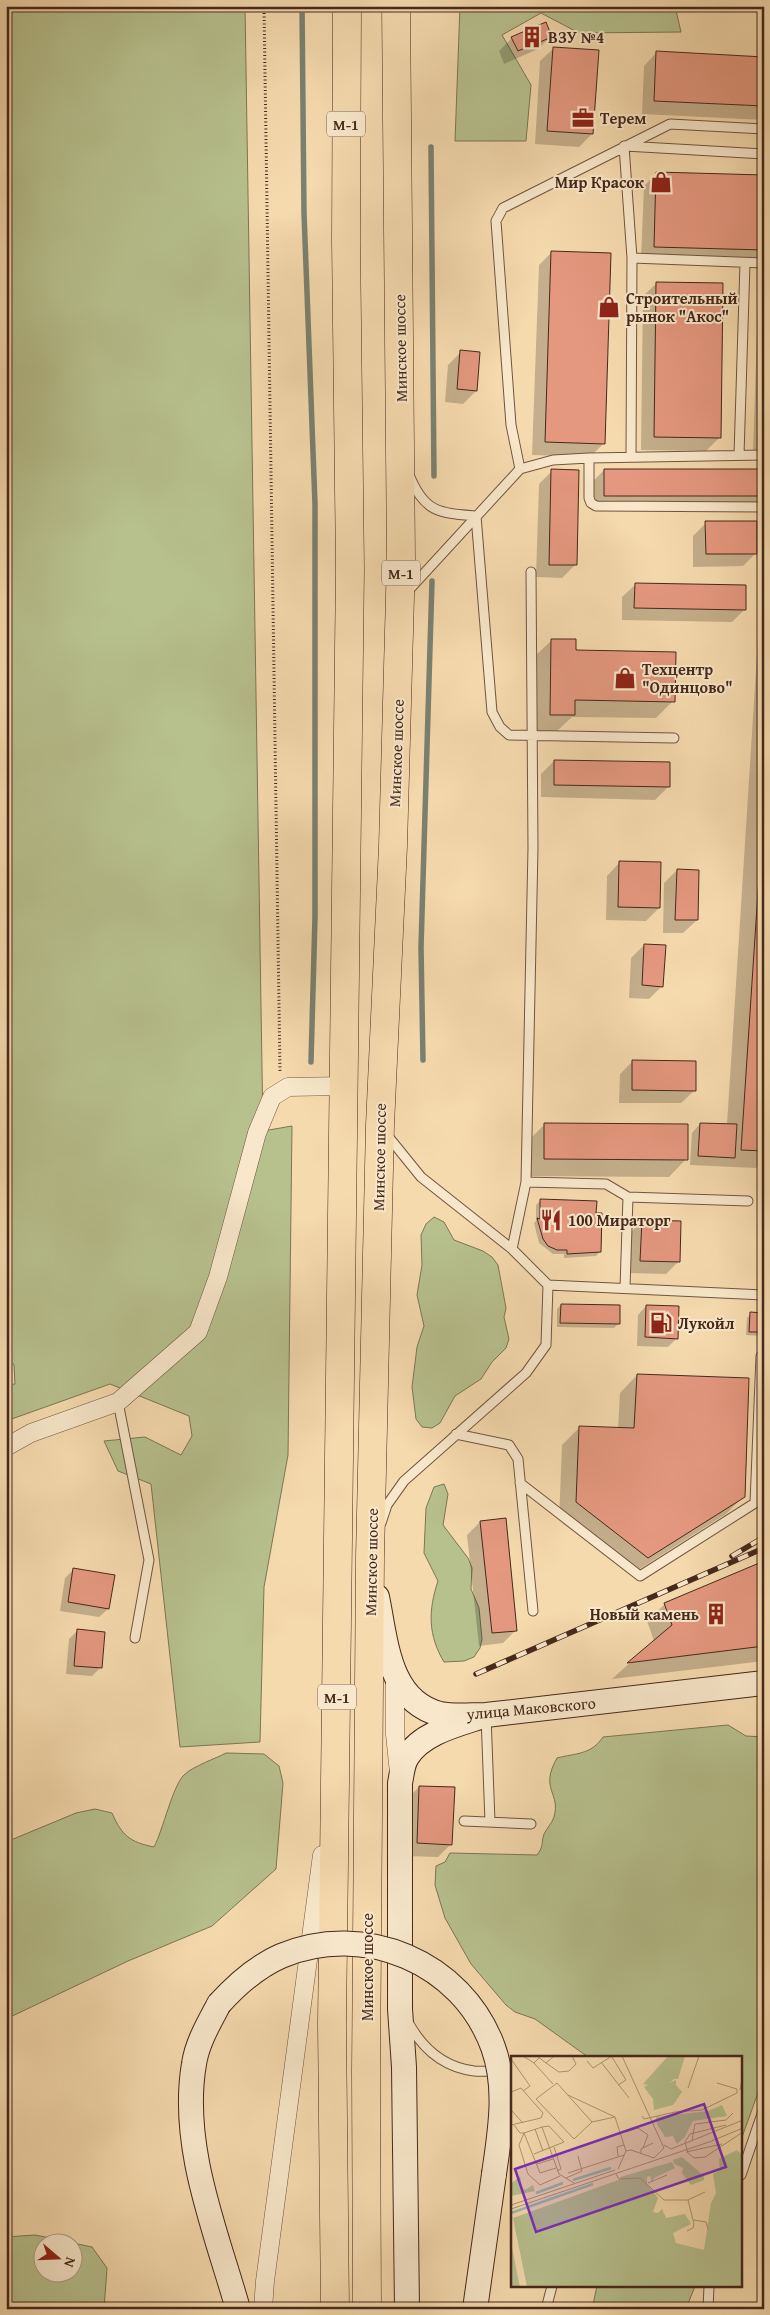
<svg xmlns="http://www.w3.org/2000/svg" width="770" height="2315" font-family="'Gentium Book Plus',serif">
  <style>
    .green { fill: #b7c18e; stroke: #7e7554 }
    .shadow { fill: #0003 }
    .lines { fill: none; stroke-linecap: round; stroke-linejoin: round }
    .stream { stroke: #7a8171; stroke-width: 5.5 }
    .building { fill: #e4987f; stroke: #46291b }
    .lane-casing { stroke: #725540; stroke-width: 11 }
    .street-casing { stroke: #725540; stroke-width: 19 }
    .secondary-casing { stroke: #46291b; stroke-width: 26 }
    .highway-casing { stroke: #46291b; stroke-width: 29 }
    .path { stroke: #46291b; stroke-width: 3; stroke-dasharray: 1 2.5; stroke-linecap: butt }
    .lane { stroke: #f8e7ca; stroke-width: 9 }
    .street { stroke: #f8e7ca; stroke-width: 18 }
    .secondary { stroke: #f8e7ca; stroke-width: 24 }
    .highway { stroke: #f5daae; stroke-width: 28 }
    .rail-casing { stroke: #46291b; stroke-width: 5.5 }
    .rail { stroke: #f8e7ca; stroke-width: 4; stroke-dasharray: 11; stroke-linecap: butt }
    .secondary-bridge-casing { stroke: #46291b; stroke-width: 26; stroke-linecap: butt }
    .secondary-bridge { stroke: #f8e7ca; stroke-width: 24 }
    .labels { text-anchor: middle; dominant-baseline: central; stroke-width: 4; stroke-linejoin: round; paint-order: stroke }
    .shield { fill: #f8e7ca; stroke: #7b6250; stroke-width: 1 }
    .shield-label { font-size: 15px; font-weight: bold; fill: #46291b }
    .poi-label { font-size: 16px; font-weight: bold; fill: #46291b; stroke: #f8e7ca; text-anchor: start }
    .street-label { font-size: 16px; fill: #46291b; stroke: #f8e7ca }
    .inset-river { fill: none; stroke: #9cbbab; stroke-width: 2.5 }
    .inset-road { fill: none; stroke: #af9373; stroke-width: 1 }
    .view { fill: #7b2cbf; fill-opacity: 0.15; stroke: #7b2cbf; stroke-width: 2.5 }
    .inset-edge { fill: none; stroke: #46291b; stroke-width: 2.5 }
  </style>
  <rect width="100%" height="100%" fill="#f5daae"/>
  <filter id="stains"><feTurbulence type="fractalNoise" baseFrequency=".004" numOctaves="4"/><feColorMatrix values="0 0 0 0 .2 0 0 0 0 .09 0 0 0 0 .02 0 0 0 .5 -.17"/></filter>
  <radialGradient id="worn" r=".72"><stop offset=".6" stop-color="#630" stop-opacity="0"/><stop offset="1" stop-color="#630" stop-opacity=".3"/></radialGradient>
  <path class="green" d="M6,6H245L263,1131L292,1126L288,1455L264,1587L260,1742L180,1747L151,1484L118,1471L104,1441L145,1437L181,1455L192,1436L189,1416L110,1384L6,1421V1385L15,1384L14,1365L6,1355Z
    M460,6H675L681,32L579,33L541,13L502,35L531,85L526,141H455Z
    M434,1217L444,1222L454,1240L483,1251L492,1257L498,1265L506,1308L504,1317L509,1339L506,1348L492,1362L481,1379L455,1396L440,1423L432,1428L422,1427L416,1419L412,1387L417,1347L424,1326L417,1295L422,1265L421,1235L426,1224Z
    M444,1484L448,1494L443,1525L468,1558L472,1568L471,1589L479,1608L482,1639L480,1648L474,1657L464,1661L444,1662C428,1635 428,1611 438,1581L424,1553L426,1508L434,1487Z
    M728,1725L746,1736L764,1737V2076L741,2140V2058L588,2057L535,2019L515,2012L506,2005L471,1964L445,1918L435,1885L436,1866L445,1862L450,1853L537,1855C544,1846 541,1843 544,1834C547,1828 552,1823 554,1817C561,1792 539,1790 557,1758C576,1753 591,1755 603,1737Z
    M226,1753L264,1754L279,1766L283,1783L276,1869L212,1926L128,1961L6,2019V1842L76,1813L95,1809L112,1813C122,1836 130,1842 154,1847C163,1830 173,1785 184,1775C193,1766 215,1759 226,1753Z
    M35,2235L70,2242H42V2272H72L73,2243L92,2247L107,2268L104,2309H6V2237Z
    M597,2286H695L686,2309H592Z"/>
  <path class="shadow" d="M551,36L538,49L504,64L499,51L512,38Z
    M554,48L598,51L592,134L579,147L535,144L540,61Z
    M657,52L764,58V120L642,114L644,66Z
    M657,173L764,176V263L641,259L644,186Z
    M552,252L603,444L590,457L532,455L539,265Z
    M657,283L719,438L706,451L641,450L643,296Z
    M764,292V453H753L758,298Z
    M461,352L476,391L463,404L445,402L448,365Z
    M604,470L764,471V509L591,508V483Z
    M552,471L575,565L562,578L536,577L539,484Z
    M706,523L756,553L743,566L693,567V536Z
    M636,584L745,609L732,622L622,620V597Z
    M764,590V1160L756,1168L690,1165L692,1133L700,1124L727,1125L761,592Z
    M552,640L575,651L673,701L656,718L572,717L556,732H533L534,657Z
    M554,761L668,787L655,800L541,797V774Z
    M620,862L659,908L646,921L606,920L607,876Z
    M677,870L697,920L683,933H663L664,883Z
    M644,945L662,986L649,999L629,998L631,958Z
    M633,1061L695,1090L681,1103H619L620,1074Z
    M545,1124L686,1159L669,1177L527,1176V1142Z
    M540,1201L595,1214L600,1252L596,1256L564,1258V1254H553L539,1243L534,1223L536,1221V1205Z
    M764,1214V1260H761Z
    M642,1221L679,1261L666,1274L628,1273L629,1234Z
    M561,1305L618,1324L614,1328L557,1327V1309Z
    M646,1306L677,1338L668,1347L637,1346L638,1315Z
    M751,1314H764V1334L762,1336L746,1335L747,1318Z
    M637,1375L743,1497L726,1514L630,1575L559,1520L562,1445L579,1428L618,1429L620,1393Z
    M480,1522L516,1630L503,1643L479,1646L467,1535Z
    M764,1563V1661L612,1679L654,1641L647,1621L665,1604Z
    M74,1569L108,1609L99,1617L60,1611L65,1578Z
    M78,1630L101,1667L92,1676L66,1674L69,1639Z
    M419,1787L451,1844L438,1857L404,1856L406,1800Z"/>
  <g class="lines">
    <path class="stream" d="M302,6L304,213L315,504V917L311,1062
      M431,147L434,476
      M423,1060L421,947L432,581"/>
  </g>
  <path class="building" d="M546,22L552,37L518,51L511,37Z
    M553,47L599,50L593,134L547,131Z
    M656,51L764,57V106L654,101Z
    M656,172L764,175V250L654,247Z
    M551,251L611,253L605,444L545,442Z
    M656,282L723,283L721,438L654,437Z
    M460,350L480,352L477,391L457,389Z
    M551,469L579,470L577,565H549Z
    M604,469H764V496H604Z
    M705,521H757V554H706Z
    M635,583L746,585V610L634,608Z
    M551,639H576V650L676,652L675,702L575,700V715H550Z
    M554,760L670,762V787L554,785Z
    M764,800V1151L741,1150Z
    M619,861L661,862L660,908L618,907Z
    M677,869L699,870L698,920H675Z
    M644,944L666,945L663,987L642,985Z
    M632,1060L696,1061V1091L632,1090Z
    M544,1123L688,1124V1160L544,1159Z
    M700,1123L737,1124L735,1158L698,1156Z
    M540,1199L597,1201L596,1213H602L601,1252L567,1254V1250H557L548,1246L543,1239L537,1218L540,1219Z
    M642,1220L681,1221L680,1262L640,1261Z
    M561,1304L620,1305V1324L560,1323Z
    M646,1305L679,1306L678,1339L645,1337Z
    M750,1312L764,1313V1332H749Z
    M637,1374L749,1378L745,1497L648,1558L576,1502L579,1426L634,1428Z
    M506,1518L517,1631L492,1633L480,1521Z
    M764,1561V1646L627,1663L672,1625L664,1603Z
    M73,1568L115,1575L109,1609L68,1602Z
    M6,1599L11,1630H6Z
    M77,1629L105,1632L102,1668L74,1666Z
    M419,1786L455,1787L452,1845L417,1843Z"/>
  <g class="lines">
    <g class="lane-casing">
      <path id="lane" d="M624,146L632,258
        M625,146L764,154
        M739,455L745,263
        M631,456L632,258L764,263
        M589,458V498L591,503L596,506L764,507
        M520,469L511,425L496,221L503,208L670,124L764,129
        M410,477C425,513 440,513 476,516
        M476,516L492,712L500,727L509,735L674,738
        M407,592L520,469L553,460L589,458L764,455
        M526,1182L606,1184L628,1197L625,1288
        M628,1197L748,1201
        M512,1249L526,1182L533,848L531,572
        M548,1285L764,1295
        M118,1402L149,1560L135,1638
        M456,1434L509,1445L518,1459L533,1611
        M520,1483L640,1576L755,1503L761,1356
        M381,1523L387,1505L404,1481L526,1373L546,1345L548,1285L512,1249L421,1177L387,1135
        M486,1715L490,1822
        M464,1821L531,1824
        M408,2022C422,2048 443,2067 474,2071C486,2072 500,2070 512,2071
        M741,2175L764,2108
        M546,2309L552,2286
        M708,2309L709,2286"/>
    </g>
    <g class="street-casing">
      <path id="street" d="M6,1447L31,1433L118,1402L198,1332L218,1277L257,1133L272,1097L288,1087L343,1086
        M395,1675V1734L399,1773
        M263,2309L265,2281L322,1855"/>
    </g>
    <g class="secondary-casing">
      <path id="secondary" d="M377,1597C386,1640 388,1701 440,1714C454,1717 471,1715 486,1715L764,1683
        M219,2004C209,2023 197,2043 194,2064C180,2146 216,2231 238,2309
        M407,2309L404,2067L400,2009V1783C402,1774 402,1765 407,1757C422,1732 460,1724 486,1715
        M475,2309L494,2174"/>
    </g>
    <g class="highway-casing">
      <path id="highway" d="M335,2309L332,2024L350,569L346,241L347,6
        M367,2309L366,2072L370,1557L380,1125L393,846L401,560L396,6"/>
    </g>
    <path class="path" d="M264,6L280,1073"/>
    <use href="#lane" class="lane"/>
    <use href="#street" class="street"/>
    <use href="#secondary" class="secondary"/>
    <use href="#highway" class="highway"/>
    <g class="rail-casing">
      <path id="rail" d="M732,1556L764,1537
        M476,1674L764,1548"/>
    </g>
    <use href="#rail" class="rail"/>
    <g class="secondary-bridge-casing">
      <path id="secondary-bridge" d="M219,2004C237,1984 256,1967 281,1956C364,1921 462,1962 493,2047C508,2088 500,2132 494,2174"/>
    </g>
    <use href="#secondary-bridge" class="secondary-bridge"/>
  </g>
  <defs>
    <g id="building-bare" transform="scale(1.725)"><path d="M-4-6H4V6H1V3H-1V6H-4ZM-2.5-4.3h1.7v1.8h-1.7ZM.8-4.3h1.7v1.8H.8ZM-2.5-1h1.7V.8h-1.7ZM.8-1h1.7V.8H.8Z" fill="#8f2418" stroke="#f8e7ca" stroke-width="2.5" paint-order="stroke"/></g>
    <g id="office-bare" transform="scale(1.725)"><path d="M-6-3h4V-5.5h4V-3h4V5H-6ZM-1-4.5V-3h2v-1.5ZM-6 0V1H6V0Z" fill="#8f2418" stroke="#f8e7ca" stroke-width="2.5" paint-order="stroke"/></g>
    <g id="shop-bare" transform="scale(1.725)"><path d="M-5-2.5h2.3a2.7 3.5 0 0 1 5.4 0H5L5.5 6h-11ZM-1.5-2.5h3a1.5 2.3 0 0 0-3 0Z" fill="#8f2418" stroke="#f8e7ca" stroke-width="2.5" paint-order="stroke"/></g>
    <g id="restaurant-bare" transform="scale(1.725)"><path d="M-5-6h1v4h1v-4h1v4h1v-4h1v5L-1.5 .5V6h-2V.5L-5-1ZM5-6V6H3V1.5H1.5Q1.5-4 5-6Z" fill="#8f2418" stroke="#f8e7ca" stroke-width="2.5" paint-order="stroke"/></g>
    <g id="fuel-bare" transform="scale(1.725)"><path d="M-5.5-6h7V0h2V4h1.3V-2.5L3-4.5l.8-.8L6-3V5H2.5V1h-1V6h-7ZM-4.2-4.7v3.2H.2V-4.7Z" fill="#8f2418" stroke="#f8e7ca" stroke-width="2.5" paint-order="stroke"/></g>
  </defs>
  <g fill-rule="evenodd">
    <use href="#building-bare" x="532" y="37"/>
    <use href="#office-bare" x="583" y="118"/>
    <use href="#shop-bare" x="661" y="182"/>
    <use href="#shop-bare" x="609" y="307"/>
    <use href="#shop-bare" x="625" y="678"/>
    <use href="#restaurant-bare" x="551" y="1220"/>
    <use href="#fuel-bare" x="661" y="1323"/>
    <use href="#building-bare" x="716" y="1614"/>
  </g>
  <g class="labels">
    <g class="shield">
      <rect x="327" y="111.5" width="38" height="25" rx="4"/>
      <rect x="382" y="560.5" width="38" height="25" rx="4"/>
      <rect x="318" y="1684.5" width="38" height="25" rx="4"/>
    </g>
    <g class="shield-label">
      <text x="346" y="124">М-1</text>
      <text x="401" y="573">М-1</text>
      <text x="337" y="1697">М-1</text>
    </g>
    <g class="poi-label">
      <text x="548" y="37">ВЗУ №4</text>
      <text x="600" y="118">Терем</text>
      <text x="644" y="182" text-anchor="end">Мир Красок</text>
      <text x="626" y="298">Строительный<tspan x="626" dy="18">рынок "Акос"</tspan></text>
      <text x="642" y="669">Техцентр<tspan x="642" dy="18">"Одинцово"</tspan></text>
      <text x="568" y="1220">100 Мираторг</text>
      <text x="678" y="1323">Лукойл</text>
      <text x="699" y="1614" text-anchor="end">Новый камень</text>
    </g>
    <g class="street-label">
      <text transform="translate(400 348) rotate(-91)">Минское шоссе</text>
      <text transform="translate(396 753) rotate(-88)">Минское шоссе</text>
      <text transform="translate(379 1157) rotate(-89)">Минское шоссе</text>
      <text transform="translate(371 1562) rotate(-89)">Минское шоссе</text>
      <text transform="translate(531 1708) rotate(-5)">улица Маковского</text>
      <text transform="translate(367 1967) rotate(-90)">Минское шоссе</text>
    </g>
  </g>
  <g transform="translate(511 2056)">
    <rect width="231" height="231" fill="#f5daae"/>
    <path d="M157,0H174L167,23H163L158,27L165,24V29L171,36L162,49L143,54L142,43L133,31L137,29L132,28ZM211,49L216,60L182,65L173,82L166,88L162,80L154,81L146,68L145,61L197,55ZM226,94L232,100L231,231H16L2,162L110,123L109,121L161,106L164,112L143,122L141,127L139,120L136,121V128L147,142L142,156L147,157L151,153L155,162L174,158L180,168L162,177L165,187L193,194L200,147L205,137L202,118L209,114L208,103ZM171,101L193,120V124L180,129L171,117L172,112L163,108L162,104ZM9,120L11,132L14,134L22,129L24,135L0,140V128ZM0,187L9,231H0Z" fill="#b7c18e"/>
    <path class="inset-river" d="M62,124L100,112M25,137L52,127M0,157L82,128"/>
    <path class="inset-road" d="M12,0L23,7L28,2M26,0L35,7L43,0M111,0L153,92L143,102M101,1L115,24L107,29M0,3L19,30L12,35M76,5L82,12L101,0M90,6L118,42M23,7L42,28M35,7L48,16L58,15L65,8L61,0M177,32L188,0M229,34L232,18M0,36L10,32L32,57L30,62L0,69M57,39L104,61M0,54L12,67M131,60L133,63L164,56L191,54L226,37V33L206,27M81,66L46,27L25,43L63,83L81,66L104,61L115,95M3,69L9,77H13L29,117L45,112M215,69L179,78L174,86L177,97L183,102L194,101L232,76M24,73L32,95M115,76L127,72L137,79L132,92M181,84L184,68L215,64L222,57M153,89L160,93L232,64M43,91L50,113L46,115M175,96L211,88M23,98L53,86L38,70L31,71M130,98V93L142,87M107,100L106,91L113,89M26,108L42,103M107,113L115,95L120,94L143,102M57,117L113,99M105,118L108,123L129,122L153,144H177L194,136M49,120L29,129L17,118L8,89L13,77L31,71L48,118L63,127M55,122L71,115L67,100M137,127L156,119M0,149L104,114M0,153L198,86L232,72M183,164L195,166L197,173M176,175L182,172L183,168L177,144"/>
    <path class="view" d="M193,48L215,111L25,176L4,113Z"/>
    <rect width="231" height="231" class="inset-edge"/>
  </g>
  <rect width="770" height="2315" fill="none" stroke="#f5daae" stroke-width="25"/>
  <rect x="8" y="8" width="755" height="2300" fill="none" stroke="#46291b" stroke-width="2.5"/>
  <rect x="12" y="12" width="745" height="2290" fill="none" stroke="#46291b"/>
  <g transform="translate(58 2258) rotate(109)"><circle r="24" fill="#f8e7ca" stroke="#b19b84"/>
  <path d="M0-4L9 19L0 12L-9 19Z" fill="#8f2418"/>
  <text y="-8" font-size="14" font-weight="bold" text-anchor="middle" fill="#46291b">N</text>
  </g>
  <rect width="100%" height="100%" filter="url(#stains)"/>
  <rect width="100%" height="100%" fill="url(#worn)"/>
</svg>
